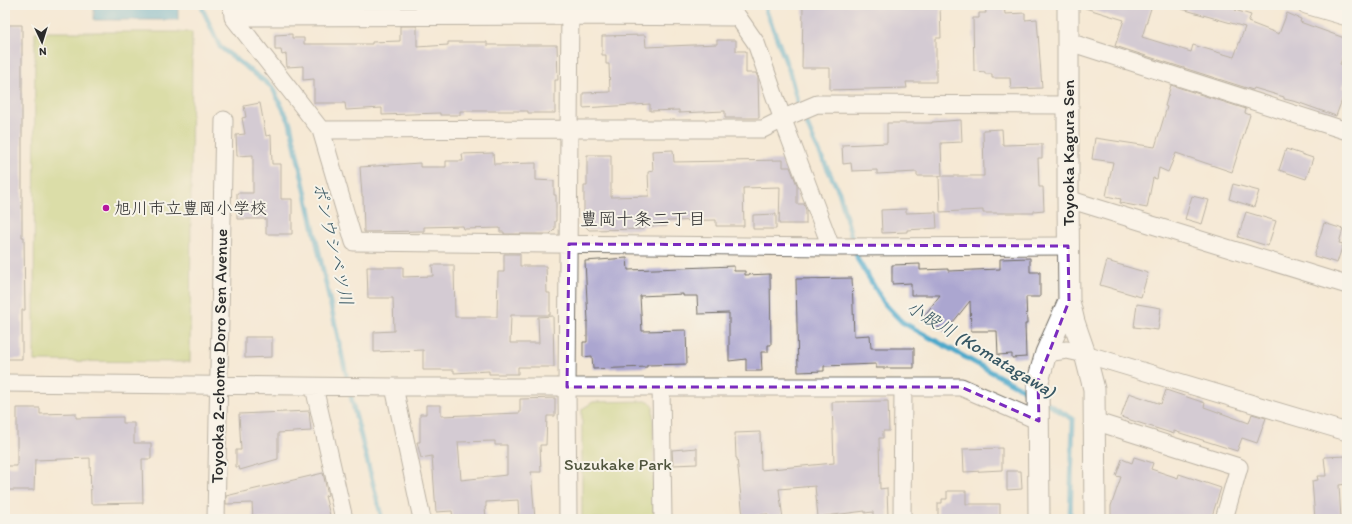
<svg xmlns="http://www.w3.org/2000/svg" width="1352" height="524" font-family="Itim,'Klee One',sans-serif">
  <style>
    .green { fill: #bace72; stroke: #727c4e }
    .water { fill: #4da9cb; stroke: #3c6a7b }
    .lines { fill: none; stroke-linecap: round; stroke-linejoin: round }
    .stream { stroke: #4da9cb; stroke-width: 5 }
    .building { fill: #aba6d0; fill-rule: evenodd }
    .minor-casing { stroke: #726e66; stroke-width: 19 }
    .tertiary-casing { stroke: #726e66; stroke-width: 23 }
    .minor { stroke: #fff; stroke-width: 17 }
    .tertiary { stroke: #fff; stroke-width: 21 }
    .marked { fill: none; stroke: #7b2cbf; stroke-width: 3; stroke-dasharray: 8 5; stroke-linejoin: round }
    .poi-dot { fill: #b5179e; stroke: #f7f3e8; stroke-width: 1.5 }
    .labels { text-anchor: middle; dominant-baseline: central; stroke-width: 4; stroke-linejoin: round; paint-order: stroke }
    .street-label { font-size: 17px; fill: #2b2b2b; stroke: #f7f3e8 }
    .poi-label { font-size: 17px; fill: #2b2b2b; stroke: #f7f3e8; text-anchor: start }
    .park-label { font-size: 17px; fill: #4f543d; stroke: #f7f3e8 }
    .neighbourhood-label { font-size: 18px; fill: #2b2b2b; stroke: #f7f3e8 }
    .water-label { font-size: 18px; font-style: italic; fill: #375763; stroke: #f7f3e8 }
  </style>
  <rect width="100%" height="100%" fill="#f7f3e8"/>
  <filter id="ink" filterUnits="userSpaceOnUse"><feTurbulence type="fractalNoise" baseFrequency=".025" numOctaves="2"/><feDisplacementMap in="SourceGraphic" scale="8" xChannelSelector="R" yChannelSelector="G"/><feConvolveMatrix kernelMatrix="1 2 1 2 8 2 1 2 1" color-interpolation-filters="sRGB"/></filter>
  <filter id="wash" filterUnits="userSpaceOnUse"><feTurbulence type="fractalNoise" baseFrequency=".012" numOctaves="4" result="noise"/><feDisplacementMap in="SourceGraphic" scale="16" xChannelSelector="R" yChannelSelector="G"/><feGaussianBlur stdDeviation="0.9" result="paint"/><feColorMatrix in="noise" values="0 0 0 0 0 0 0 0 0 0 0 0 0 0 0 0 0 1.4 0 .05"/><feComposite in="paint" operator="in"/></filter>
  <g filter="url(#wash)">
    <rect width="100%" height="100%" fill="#f5e9d5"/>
    <path class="green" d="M35,32H192L190,362L34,361Z
      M649,401L653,406L654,519H582V409L593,402Z"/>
    <path class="water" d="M94,5H178V20H94Z"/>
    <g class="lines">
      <path class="stream" d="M202,5L203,10L220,47L272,87L290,123L354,409L382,519
        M764,5L789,70L797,100L814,141L839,192L858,260L885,304L902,322L1033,395
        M1043,401L1073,419L1070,519"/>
    </g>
    <g id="blocks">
      <path class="building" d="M803,5H940L941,38H936V82H906L907,88L830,90V68H802Z
        M985,5H1004L1005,14L1025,13V20L1037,19L1042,88L1011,89L1010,78H992V74H985V72L974,71L973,18H979V13H986Z
        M1085,5H1152L1142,37L1191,52L1193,45L1234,57L1245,27L1182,9V5H1237L1235,10L1251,15L1248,22L1279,34L1287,13L1301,19L1300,22L1347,39V45L1340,64L1347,67V75L1342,87L1346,89L1336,116L1297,102L1284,99V97L1254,88L1253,90L1115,46L1124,20L1085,8Z
        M5,25H22V237H24L25,310H22V359H5Z
        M400,26H417V47L448,45V42H487V45H557L558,80H555V113H528V111H460V115H440V113L382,115V108L346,110L345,103H314V79L303,80V66L287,67L286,54L282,55L281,50H275V35L292,34V38H304V44H372V42L400,41Z
        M645,35L646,47L717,44V40H736V51H746V73H756L758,78L759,118H725V111L679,113V110L650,111V104L583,108V93L610,92L609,64H606V55H602V36Z
        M1171,85L1246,109L1245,113L1250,115L1232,172L1176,153L1168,172L1159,168L1157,179L1153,178L1147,208L1120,203L1121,199L1106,196L1113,162L1092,159L1095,138L1155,147L1167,107L1165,106Z
        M260,103L266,136L271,135L272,164H281V199H292V234H266V219H237V193H253V155L237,156L236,135L245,134L242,118L246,117L244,106Z
        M961,120L962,142L941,143L942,176H917V172L877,174V170L852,171L851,163L843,164L842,145L887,143V123H932V122Z
        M1002,129L1003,145L1042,144V158H1038L1039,187H1043L1044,210L1034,211V213H983V210L940,212L939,176H984L983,130Z
        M1286,149L1313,158L1306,179L1279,170Z
        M673,150L674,162L783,160V167H790L797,185V204H804L806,210V224H779L780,187L743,188L744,226H716V220L667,221V226H643V229L589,230L584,225V186H587V155H611V197L649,196L648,172L653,171L652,151Z
        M493,153L494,164L536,163V180L554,181V195H556V221H555V229L550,234H504V232H500V228L464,229L463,226L424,227V231L364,232L363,196H362L360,167L420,163V167H446V161H463L462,154Z
        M1233,184L1259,191L1254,207L1229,199Z
        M1192,196L1209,200L1202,224L1185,219Z
        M906,209V213L936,212L937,228L907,230V232L882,233L881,210Z
        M1246,212L1276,221L1268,246L1238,237Z
        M776,214V229H753V215Z
        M1324,223L1343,229L1339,243L1343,244L1337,263L1314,256Z
        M504,254H520V266H546L547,293H550V315H511L510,343H539L538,317L553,316L554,367H518V374H489V371L454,373V370H423V350L374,352V332L394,331L393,298H368L367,267H403V277L433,276L432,265H454L455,317H497L498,272H504Z
        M627,258L628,270L734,266V271H745V275L770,274L771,345H768V352H761L762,371H746V359L729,361V313L698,314L697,296H683V294L640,296L642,331L686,330L687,364L647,365V367L593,369L592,356L583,357V342H587V321H588L585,261Z
        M1030,258V272H1040V297H1026L1027,324H1025L1026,357L1012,358V354L998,355L997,331H971L970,301L945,332L924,316L940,295H911V283L892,284V265L920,264V270L948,269V271L1000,269V259Z
        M1107,261L1148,273L1141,297L1100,285Z
        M852,278L854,336L870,335L871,348H914V368H876V364L824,366V371L798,372L796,279Z
        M1137,304L1161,308L1158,330L1134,327Z
        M245,337H272V357L245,358Z
        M1166,390L1205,403L1204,407L1249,423L1252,414L1266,418L1257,443L1242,438L1237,451L1174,431V434L1121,417L1129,393L1161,404Z
        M555,398V416H547L546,445H540L541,472H531L535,519H519L518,500L486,502V507H485L486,519H453L452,511L436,512L432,456L421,458L417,442H420V414H426V405H441V416L520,413V399ZM495,441V445H507V475L461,480L458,442Z
        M888,401L889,431H883V438H879L880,489L887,488L888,518H873V512L865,513V511L818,517L815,486L779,489L783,519H768V514L743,517L737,458H736L735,433L760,432L761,470L834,463L832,402Z
        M17,408H40V414L76,413V418L123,417V423H134V443H151V459H142L143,503L91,504L90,458L35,460L34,490H5V466H17Z
        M309,411L311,431L278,433V459L240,470L239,467H236V450H241L239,414Z
        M697,448V464L673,465L672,450Z
        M1002,448V470L964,472L963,449Z
        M1347,456V484L1339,485L1341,519H1315L1312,481L1318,480L1317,476H1326L1324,457Z
        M1134,457L1153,463L1151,469L1178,478L1179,474L1221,488L1211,519H1111V506L1121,477L1116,476L1122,459L1132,463Z
        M1007,471H1021L1022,489L1007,490Z
        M323,473L328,495L325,496L331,519H253L252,503L226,504V496Z
        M947,491H966V504H1000V519H941V516H938V503H942V499H947Z"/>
    </g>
  </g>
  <g filter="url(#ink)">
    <use href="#blocks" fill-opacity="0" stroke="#726e66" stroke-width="1"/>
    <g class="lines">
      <g class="minor-casing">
        <path id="minor" d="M232,5L233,17L321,130L354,242L831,247L1068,246
          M1306,5L1347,17
          M233,17L570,16L738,17L756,43L783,120L831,247
          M1069,42L1347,131
          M321,130L569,129H763L791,115L817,104L1068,105
          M1068,199L1347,285
          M1046,353L1067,350L1085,354L1347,432
          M5,383L394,387H961L1039,421
          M314,387L344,519
          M394,387L422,519
          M661,387L663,519
          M1094,421L1239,467L1224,519
          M216,519L224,120
          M568,519L567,387L570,5
          M902,519L903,387"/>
      </g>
      <g class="tertiary-casing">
        <path id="tertiary" d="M1068,5V199L1069,301L1074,322L1085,354L1094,389L1095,519
          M1039,519L1038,381L1046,353L1069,301"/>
      </g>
      <use href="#minor" class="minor"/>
      <use href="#tertiary" class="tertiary"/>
    </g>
  </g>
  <path d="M0 0H1352V524H0ZM569,244L1068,246L1069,301L1038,381L1039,421L961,387H567Z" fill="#f5e9d5" fill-opacity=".55" fill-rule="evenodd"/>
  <path class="marked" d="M569,244L1068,246L1069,301L1038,381L1039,421L961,387H567Z"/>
  <circle class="poi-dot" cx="106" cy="208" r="4"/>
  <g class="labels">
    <g class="street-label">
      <text transform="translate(1068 153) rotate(-90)">Toyooka Kagura Sen</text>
      <text transform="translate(219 356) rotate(-89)">Toyooka 2-chome Doro Sen Avenue</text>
    </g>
    <g class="poi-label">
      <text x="114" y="208">旭川市立豊岡小学校</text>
    </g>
    <g class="park-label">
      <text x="618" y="464">Suzukake Park</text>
    </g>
    <g class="neighbourhood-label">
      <text x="643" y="219">豊岡十条二丁目</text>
    </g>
    <g class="water-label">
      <text transform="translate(333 244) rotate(77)">ポンウシベツ川</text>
      <text transform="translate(981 349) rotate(31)">小股川 (Komatagawa)</text>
    </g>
  </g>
  <rect width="1352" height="524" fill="none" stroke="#f7f3e8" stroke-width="20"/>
  <g transform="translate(42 42) rotate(176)" stroke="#f7f3e8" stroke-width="3" paint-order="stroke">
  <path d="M0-3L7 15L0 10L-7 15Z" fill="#2b2b2b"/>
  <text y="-6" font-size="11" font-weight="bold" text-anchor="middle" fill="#2b2b2b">N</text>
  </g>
</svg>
